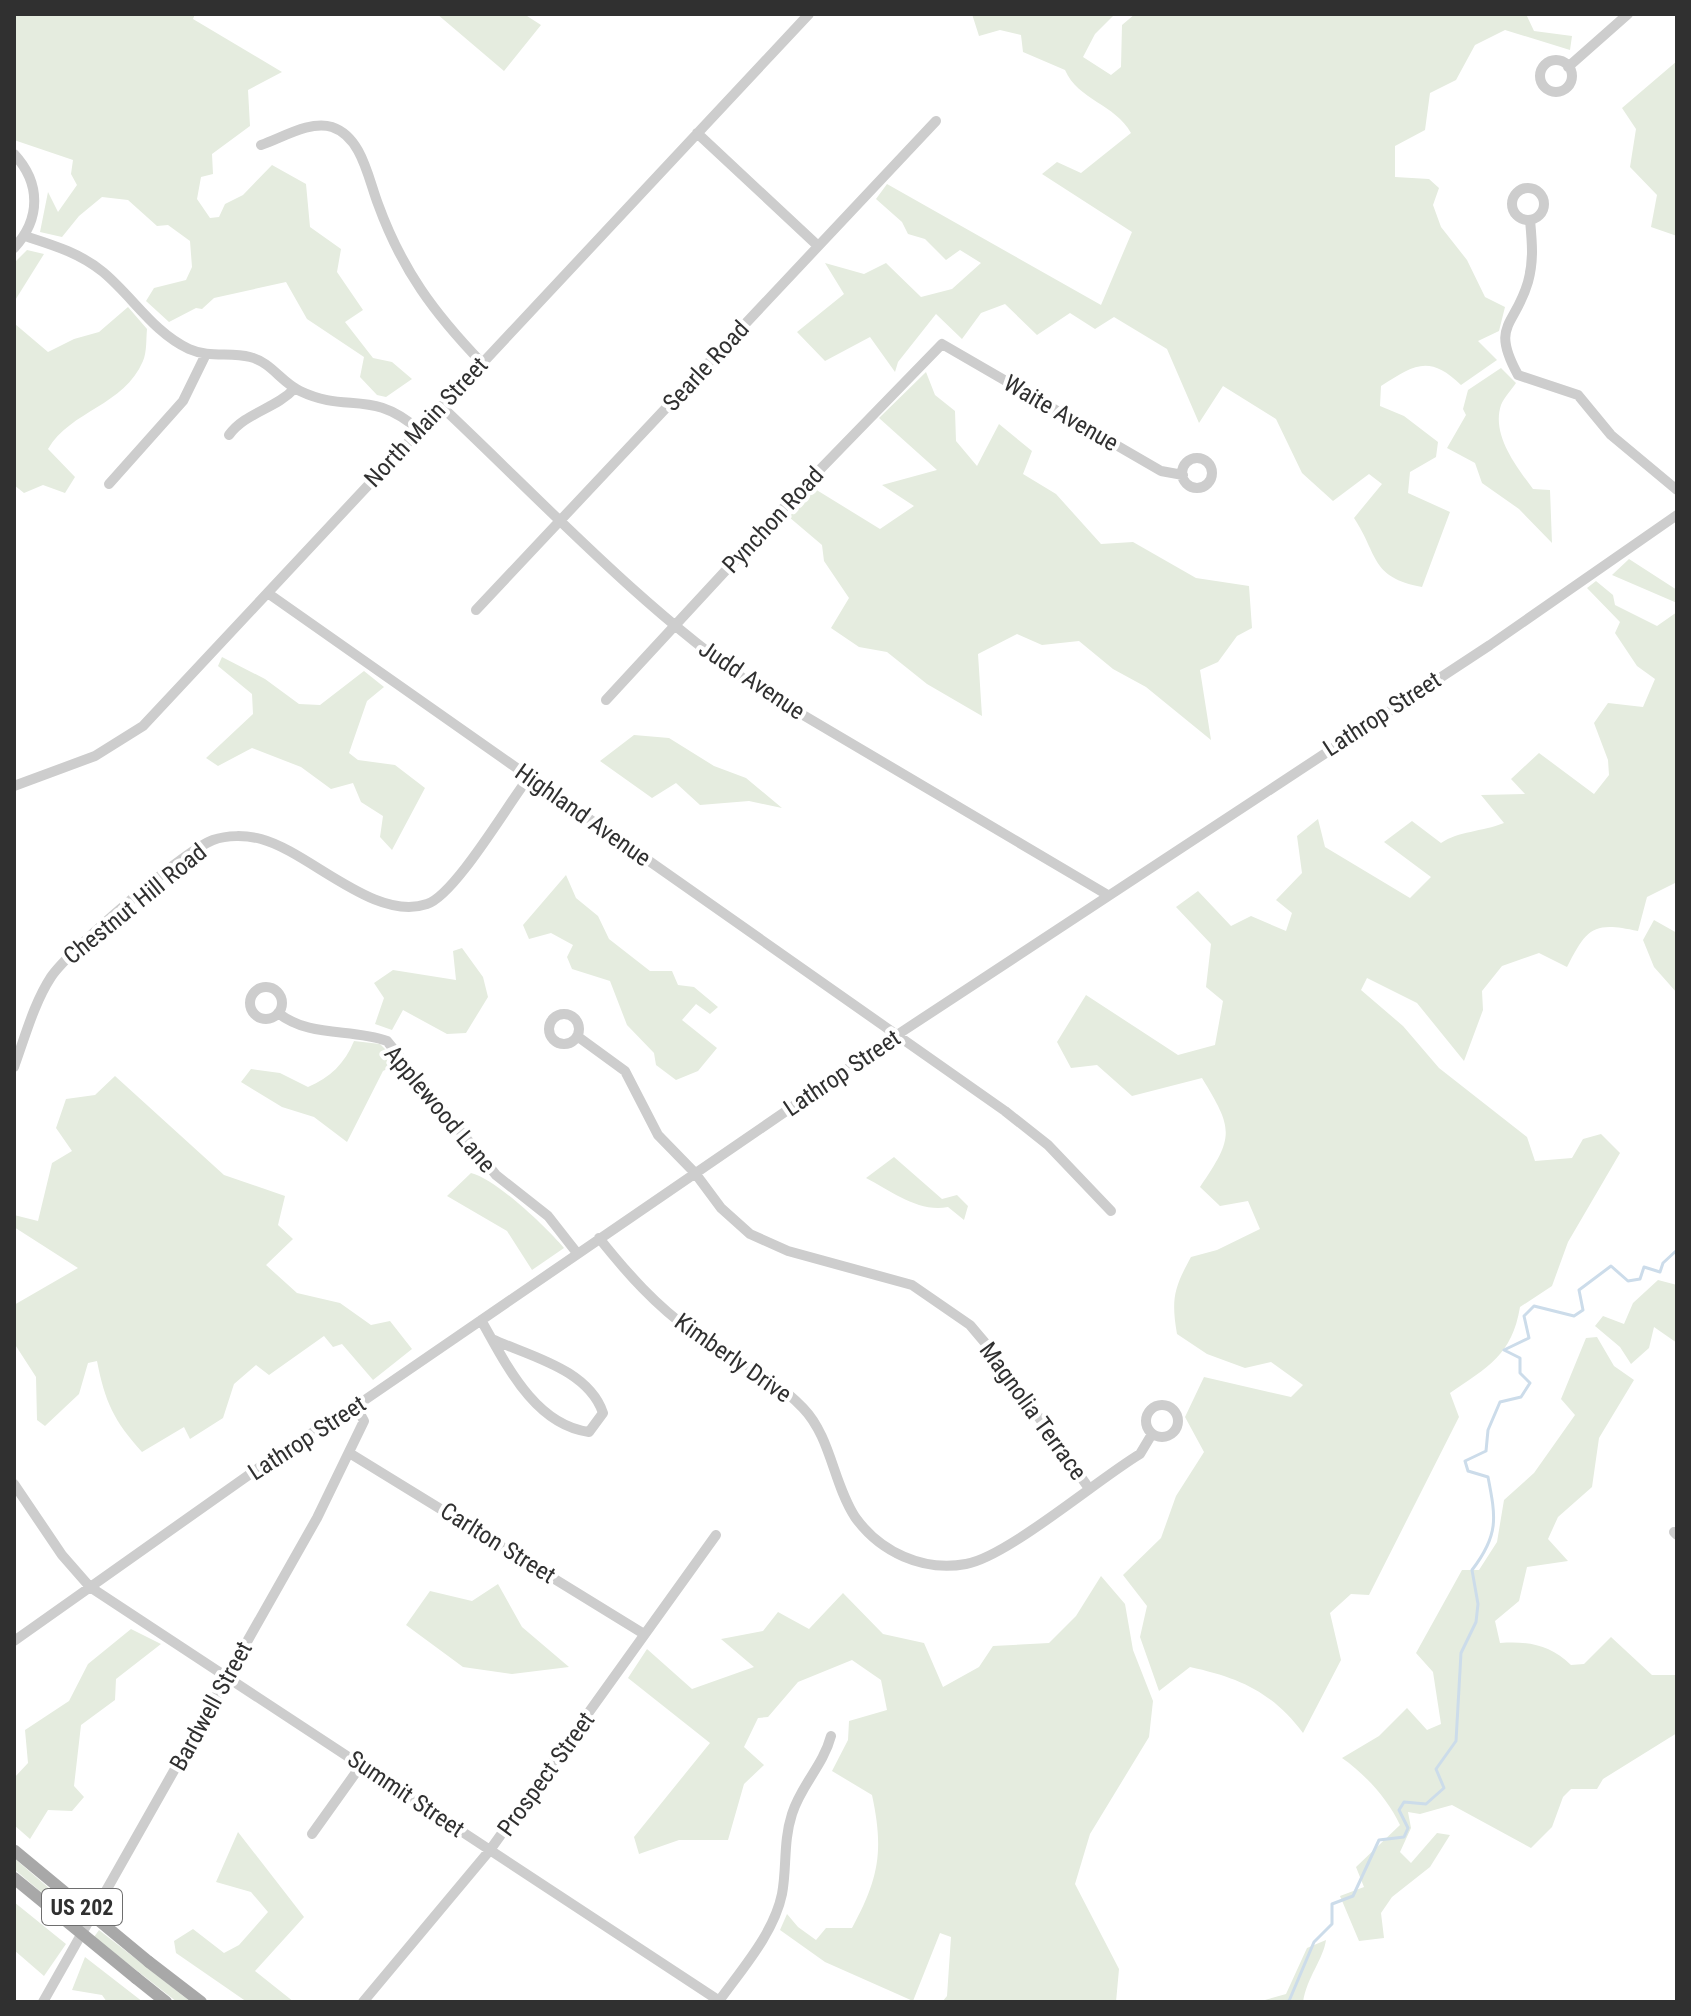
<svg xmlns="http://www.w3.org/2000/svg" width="1691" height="2016" font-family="'Roboto Condensed',sans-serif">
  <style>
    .green { fill: #e5ecdf }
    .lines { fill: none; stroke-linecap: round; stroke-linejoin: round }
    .stream { stroke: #ccdcea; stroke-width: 3 }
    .minor { stroke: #cdcdcd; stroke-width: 10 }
    .major { stroke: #a8a8a8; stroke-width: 12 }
    .major-bridge { stroke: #a8a8a8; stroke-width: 12 }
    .labels { text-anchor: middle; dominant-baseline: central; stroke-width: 8; stroke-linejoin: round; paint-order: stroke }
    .shield { fill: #fff; stroke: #6e6e6e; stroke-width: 2 }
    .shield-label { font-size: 22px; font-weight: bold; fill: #303030 }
    .street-label { font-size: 24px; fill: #303030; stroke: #fff }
  </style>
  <rect width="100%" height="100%" fill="#fff"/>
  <path class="green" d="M14,14H195L193,19L282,72L248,90L250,126L212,154L213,174L201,177L197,199L210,218L219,217L225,204L243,195L272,165L306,184L310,227L341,249L337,272L363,310L345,322L373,358L392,362L412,379L386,397L377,395L360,377L364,357L307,319L286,282L214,298L202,309L196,308L169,322L146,301L154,288L186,280L192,267L190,241L168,225L157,226L128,200L102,197L79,216L62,237L40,232L48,192L58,212L77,185L71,174L73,160L14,140Z
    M437,14H524L541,25L504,71Z
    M972,14H1115L1095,34L1083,57L1111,75L1121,67L1122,25L1135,14H1526L1534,31L1572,36L1570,50L1505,30L1475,45L1456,80L1430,93L1425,130L1395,146V177L1429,179L1439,188L1433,205L1441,227L1467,260L1485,297L1505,307L1499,331L1478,341L1497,360L1461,385C1429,354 1414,365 1381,386L1380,406L1404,416L1438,442L1436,457L1410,472L1408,493L1450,512L1422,587C1370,577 1379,556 1354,518L1382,484L1369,474L1333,501L1302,473L1276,419L1223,386L1199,423L1167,349L1114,317L1095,329L1070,313L1037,335L1005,304L981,313L962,339L936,314L898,362L895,372L870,337L825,361L797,332L844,294L825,263L864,274L886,263L921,297L952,289L981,263L960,250L946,260L925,239L908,234L902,222L876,199L887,184L1101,305L1132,232L1042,174L1057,162L1081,173L1131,133C1115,104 1078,100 1065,70L1023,52L1021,35L1000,30L979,36Z
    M1677,61V236L1651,227L1657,195L1630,167L1636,129L1622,108Z
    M27,250L44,254L14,302V263Z
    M128,307L147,329C146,339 147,352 143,361C124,406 71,410 48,449L75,477L65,493L43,485L24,493L14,485V319L15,324L48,352L74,339L99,332Z
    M1501,368L1516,383C1511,390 1504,398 1501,405C1491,435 1517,467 1533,489L1550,490L1552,543L1519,509L1482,483L1475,463L1447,448L1466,415L1463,409L1468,390Z
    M926,372L935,395L955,411L956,441L977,466L999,424L1032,451L1023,474L1056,494L1101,544L1133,542L1196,578L1249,586L1252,628L1237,636L1218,662L1200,670L1211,740L1146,687L1113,669L1079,641L1042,645L1017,634L978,654L982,716L927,684L887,652L859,647L831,628L849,598L824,561L822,545L789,517L815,489L880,529L914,506L882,485L937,470L879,418Z
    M1629,559L1677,590V603L1612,575Z
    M1596,581L1613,595L1615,605L1657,626L1677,612V882L1647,897L1638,931C1593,921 1587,928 1567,967L1539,953L1502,966L1482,991L1483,1010L1464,1061L1417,1003L1367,978L1361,990L1403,1026L1439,1068L1527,1137L1535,1161L1572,1158L1583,1139L1601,1134L1620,1153L1568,1242L1552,1286L1520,1307C1512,1355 1488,1367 1450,1393L1459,1417L1369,1595L1351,1594L1330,1613L1341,1660L1303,1733C1272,1692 1240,1678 1190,1667L1159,1691L1140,1637L1147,1606L1123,1575L1161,1538L1176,1496L1204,1452L1185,1417L1204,1377L1291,1397L1303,1385L1271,1362L1245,1368L1207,1354L1177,1334C1171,1299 1174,1288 1191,1257L1217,1250L1260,1229L1248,1201L1220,1206L1200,1187C1235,1136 1233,1129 1202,1078L1132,1096L1097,1065L1071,1068L1057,1042L1086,995L1178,1055L1215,1045L1223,1001L1206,987L1211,944L1176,907L1198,891L1231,926L1251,916L1286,931L1292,913L1276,900L1302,873L1297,836L1318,819L1325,847L1410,898L1431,877L1384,842L1412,821L1441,843C1459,831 1481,832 1504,823L1481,795L1525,794L1511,779L1539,753L1594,794L1609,775L1608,760L1594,723L1608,703L1643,707L1655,679L1637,666L1615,633L1620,622L1587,588Z
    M222,657L265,679L299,704L320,705L364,671L384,687L367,701L349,753L358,760L395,765L425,788L392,850L380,837L383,816L361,802L353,783L331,789L301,767L252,748L218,766L206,758L253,714L252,694L218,666Z
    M634,735L669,738L714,766L746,778L782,808L749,801L700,805L676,783L652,798L600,761Z
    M566,875L576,898L598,916L609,939L650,971H672L678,985L694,987L718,1007L710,1014L696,1004L682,1020L717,1048L698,1071L676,1080L656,1065L654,1053L627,1025L610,981L572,969L567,957L573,945L551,933L529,939L523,925Z
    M1654,920L1677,933V993L1654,967L1643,940Z
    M462,948L483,977L488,997L466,1033L447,1034L403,1010L392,1030L375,1024L384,998L374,983L393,970L456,980L453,951Z
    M354,1041L380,1044L399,1063L383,1071L347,1142L314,1117L282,1107L241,1082L251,1069L280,1073L308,1087C330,1078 345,1063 354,1041Z
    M115,1076L224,1175L285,1196L278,1225L293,1239L266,1265L297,1293L340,1303L371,1325L390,1321L412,1349L373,1380L342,1344L333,1347L324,1336L269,1375L256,1365L234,1384L223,1418L190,1439L184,1427L142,1452C114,1421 105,1402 97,1361L88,1363L79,1394L45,1426L37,1420L36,1377L14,1343V1305L78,1268L14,1227V1215L38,1221L52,1163L72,1151L56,1128L66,1099L95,1095Z
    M894,1157L942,1199L957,1195L968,1206L964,1220L948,1207C919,1213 891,1191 866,1178Z
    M471,1173C496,1179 546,1227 564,1248L532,1270L507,1231L447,1196Z
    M1658,1280L1677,1285V1343L1654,1327L1649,1348L1631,1364L1620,1347L1595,1326L1603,1316L1624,1324L1633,1303Z
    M1597,1337L1614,1366L1634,1380L1599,1438L1592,1487L1558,1517L1548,1539L1568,1561L1527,1567L1519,1601L1495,1621L1500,1643C1529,1641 1550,1645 1571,1665L1584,1664L1611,1637L1652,1675H1677V1733L1603,1779L1597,1789H1571L1563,1797L1552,1827L1531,1848L1452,1805L1420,1814L1408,1812L1411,1828L1400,1852L1411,1863L1437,1833L1450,1835L1430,1867L1392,1897L1381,1913L1384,1938L1359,1941L1340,1896L1364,1887L1356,1867L1400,1825C1388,1799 1365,1774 1342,1758L1379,1736L1407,1708L1427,1730L1441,1724L1433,1672L1416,1653L1462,1570H1479L1497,1542L1504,1500L1534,1473L1575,1415L1561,1399L1586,1338Z
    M1101,1576L1125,1604L1133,1650L1153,1701L1149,1737L1090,1834L1075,1884L1119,1969L1116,2002H942L947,1996L951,1937L940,1933L913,2001L825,1962L780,1930L787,1914L798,1927L816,1940L826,1928H852C879,1878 884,1851 872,1795L832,1771L848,1740L849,1721L887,1710L881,1680L852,1660L798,1682L768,1717L758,1718L744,1747L764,1765L744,1784L728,1840H679L639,1854L634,1837L710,1743L628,1678L647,1649L692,1689L754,1667L721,1639L763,1631L778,1612L809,1629L843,1593L883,1634L924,1643L943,1687L979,1667L993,1646L1049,1643L1076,1616Z
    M498,1584L522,1627L569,1667L512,1674L463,1667L406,1625L430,1591L472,1601Z
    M131,1629L161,1644L116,1679L115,1700L81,1725L74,1786L84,1797L72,1811L48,1810L30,1839L14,1825V1778L28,1763L25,1730L69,1701L88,1664Z
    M238,1832L304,1917L255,1971L294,2002H247L176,1953L174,1941L193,1929L224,1953L239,1945L268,1912L251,1892L216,1882Z
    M14,1858L79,1914L75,1921L14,1869Z
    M14,1902L66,1944L44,1976L14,1950Z
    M99,1930L191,2002H177L94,1937Z
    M1326,1940C1323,1960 1307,1977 1303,2002H1258L1286,1994L1307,1948Z
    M85,1957L143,2002H107L102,1995L72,1990Z"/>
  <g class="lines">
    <path class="stream" d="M1283,2002L1289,2001L1314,1942L1332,1924V1904L1353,1896L1379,1840L1404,1837L1408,1828L1399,1810L1404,1802L1426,1804L1444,1788L1436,1769L1456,1741L1461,1653L1476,1622L1478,1604L1472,1570C1499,1535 1496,1518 1488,1477L1468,1471L1465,1461L1486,1451L1488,1430L1500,1402L1521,1397L1530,1383L1520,1373V1358L1504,1350L1529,1338L1524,1316L1534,1306L1574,1316L1583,1310L1579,1290L1611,1266L1628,1281L1640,1279L1644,1267L1660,1272L1663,1263L1677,1250"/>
    <path class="minor" d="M1540 76a16 16 0 1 1 32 0a16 16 0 1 1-32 0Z
      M1568,67L1628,14
      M697,133L817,245
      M261,145C282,138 310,120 332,127C362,137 368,178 378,204C402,270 434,313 482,363
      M14,154C41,183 41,219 14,248
      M1512 204a16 16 0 1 1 32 0a16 16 0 1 1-32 0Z
      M1530,220C1532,242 1534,260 1528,282C1515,327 1490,324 1518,375L1578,395L1611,435L1677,490
      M25,236C53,245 80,253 103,272C133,297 153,332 189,349C209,358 230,352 250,357C271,362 281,382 300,391C348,414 371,388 419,430
      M441,406C542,501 640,607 754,686L1106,894
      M229,435C246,412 276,409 295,388
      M1182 473a15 15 0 1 1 30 0a15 15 0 1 1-30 0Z
      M109,484L183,401L206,354
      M269,594L1005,1111L1048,1145L1111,1211
      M476,610L936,121
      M606,700L802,488L942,344L1161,471L1183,475
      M14,786L95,756L143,726L809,14
      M250 1003a16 16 0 1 1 32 0a16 16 0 1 1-32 0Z
      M278,1013C310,1038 351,1028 387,1041L496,1175L548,1216L577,1253
      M549 1029a15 15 0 1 1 30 0a15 15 0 1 1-30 0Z
      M577,1036L625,1071L658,1135L695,1173L721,1208L750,1234L788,1251L912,1285L970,1325L992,1351L1088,1487
      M14,1067C25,1037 34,1003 51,977C69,950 184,851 213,840C227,835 246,835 261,839C310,852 374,922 427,904C455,895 508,804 529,777
      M599,1238C627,1273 656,1306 693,1332C730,1357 772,1375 803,1408C831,1437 833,1483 855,1517C880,1552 923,1572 966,1564C1007,1557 1098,1479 1140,1454L1152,1434
      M481,1320C505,1362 534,1425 589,1432L603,1413C588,1369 529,1356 492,1339
      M1146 1421a16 16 0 1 1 32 0a16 16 0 1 1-32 0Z
      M351,1454L644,1634
      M14,1484L62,1555L90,1587L721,2002
      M1674,1532L1677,1535
      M14,1641L284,1450L356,1406L897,1035L1490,645L1677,515
      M312,1834L362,1764
      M719,2001C742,1969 774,1933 782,1894C787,1868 783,1842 792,1814C801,1785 823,1766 831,1736
      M43,2002L317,1518L364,1421L356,1406
      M363,2002L490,1850L716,1535"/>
    <path class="major" d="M149,1962L201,2002
      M136,1978L166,2002"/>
    <path class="major-bridge" d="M15,1851L149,1962
      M14,1878L136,1978"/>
  </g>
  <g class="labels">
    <rect class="shield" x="42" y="1889" width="80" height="36" rx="6"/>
    <g class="shield-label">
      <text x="82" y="1907">US 202</text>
    </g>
    <g class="street-label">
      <text transform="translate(706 366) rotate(-47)">Searle Road</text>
      <text transform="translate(1061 413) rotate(30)">Waite Avenue</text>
      <text transform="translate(426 422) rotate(-47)">North Main Street</text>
      <text transform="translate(773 520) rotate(-47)">Pynchon Road</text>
      <text transform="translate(752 680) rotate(34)">Judd Avenue</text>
      <text transform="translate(1382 714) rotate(-33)">Lathrop Street</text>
      <text transform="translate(583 815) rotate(35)">Highland Avenue</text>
      <text transform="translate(135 904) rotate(-39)">Chestnut Hill Road</text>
      <text transform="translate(842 1073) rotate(-34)">Lathrop Street</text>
      <text transform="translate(440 1109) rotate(50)">Applewood Lane</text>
      <text transform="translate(733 1358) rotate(35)">Kimberly Drive</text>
      <text transform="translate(1033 1411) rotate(54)">Magnolia Terrace</text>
      <text transform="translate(307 1438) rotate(-33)">Lathrop Street</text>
      <text transform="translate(498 1543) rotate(32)">Carlton Street</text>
      <text transform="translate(211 1706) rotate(-61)">Bardwell Street</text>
      <text transform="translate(546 1774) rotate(-54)">Prospect Street</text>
      <text transform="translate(406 1794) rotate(34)">Summit Street</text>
    </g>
  </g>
  <rect width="1691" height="2016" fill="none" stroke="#303030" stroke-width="32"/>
</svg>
